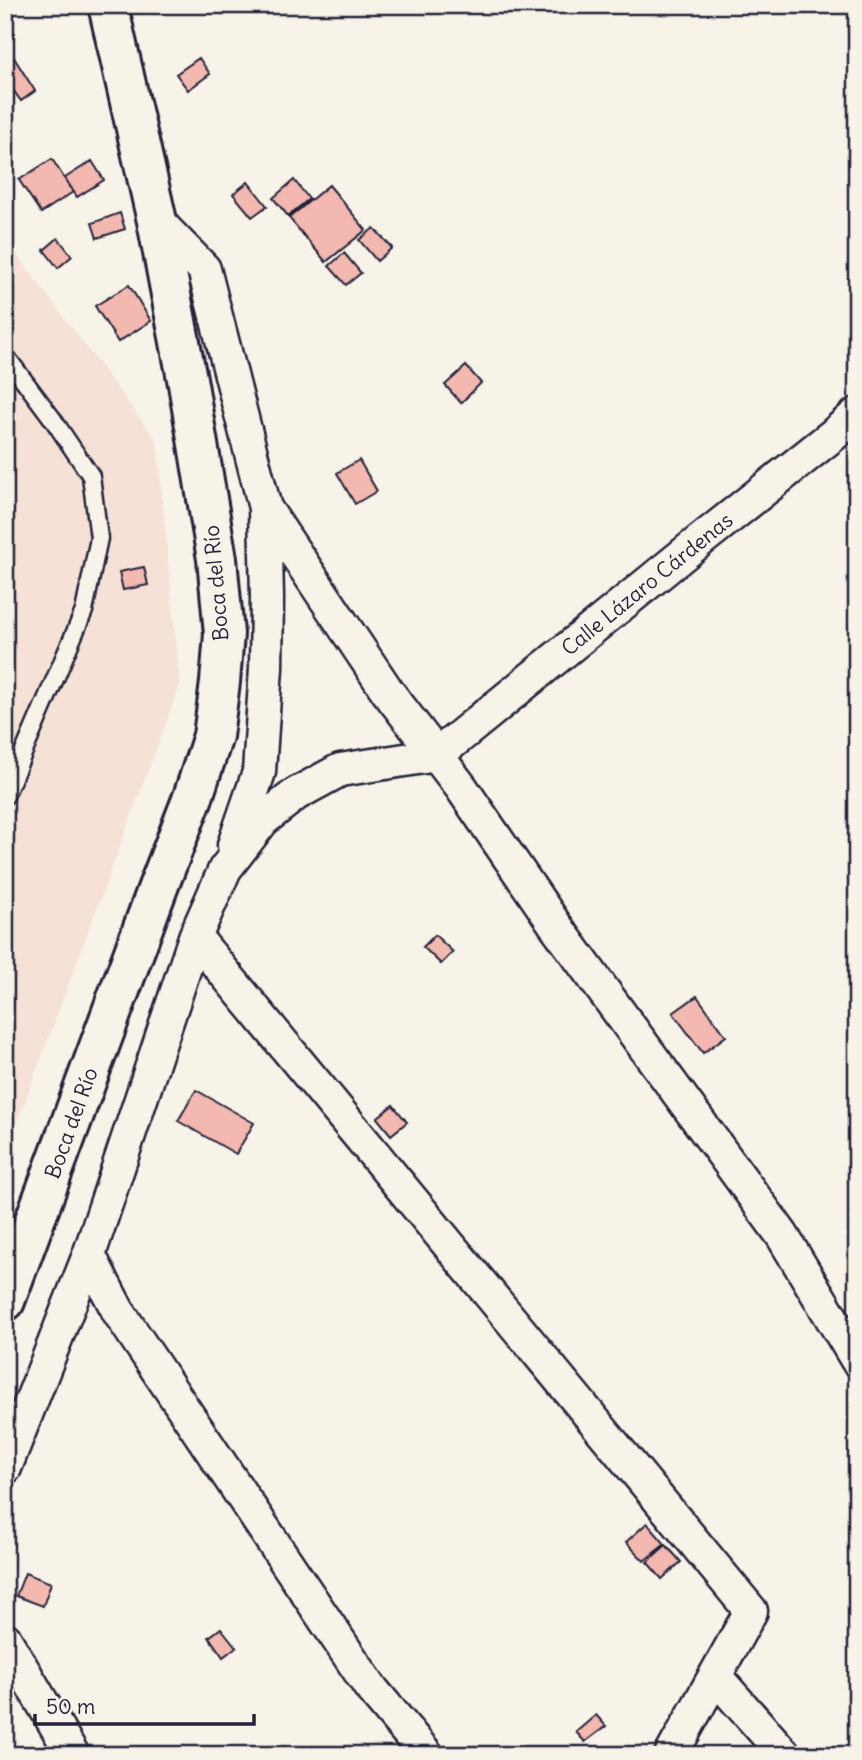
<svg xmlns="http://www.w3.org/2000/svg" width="862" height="1760" font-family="Delius,sans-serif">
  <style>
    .built { fill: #f6e1d7 }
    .building { fill: #f3b8af; stroke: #22223b; stroke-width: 2 }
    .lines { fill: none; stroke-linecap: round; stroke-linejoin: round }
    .service-casing { stroke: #22223b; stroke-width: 21 }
    .minor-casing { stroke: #22223b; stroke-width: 37 }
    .tertiary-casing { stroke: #22223b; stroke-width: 44 }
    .service { stroke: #f7f3e8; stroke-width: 16 }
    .minor { stroke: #f7f3e8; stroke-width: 32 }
    .tertiary { stroke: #f7f3e8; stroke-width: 38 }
    .labels { text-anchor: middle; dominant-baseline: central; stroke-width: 7; stroke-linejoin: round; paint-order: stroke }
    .street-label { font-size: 21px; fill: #22223b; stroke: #f7f3e8 }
  </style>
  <rect width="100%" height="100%" fill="#f7f3e8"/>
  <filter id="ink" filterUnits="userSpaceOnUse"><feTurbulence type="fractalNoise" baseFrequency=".0143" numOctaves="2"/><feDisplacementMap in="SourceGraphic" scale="14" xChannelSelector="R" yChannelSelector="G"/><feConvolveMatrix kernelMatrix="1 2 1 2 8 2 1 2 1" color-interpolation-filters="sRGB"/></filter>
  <g filter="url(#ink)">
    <path class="built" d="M5,239L157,441L180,685L5,1155Z"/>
    <path class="building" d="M11,53L35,91L21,101L10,86L5,89V57Z
      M199,58L210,74L188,90L176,74Z
      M52,159L73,192L41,213L19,180Z
      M92,161L104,180L77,197L65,178Z
      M294,180L309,199L288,216L273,198Z
      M248,182L267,206L252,217L233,194Z
      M329,185L366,230L326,262L289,218Z
      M120,213L125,229L97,238L92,223Z
      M374,228L392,248L377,261L359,240Z
      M58,238L72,256L58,268L44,250Z
      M344,253L361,273L346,285L329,266Z
      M129,285L151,321L118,342L95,306Z
      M466,366L481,383L461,403L445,385Z
      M359,460L377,491L355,504L337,473Z
      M144,567L148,585L123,590L119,572Z
      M435,935L453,952L441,964L423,947Z
      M697,996L726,1036L703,1053L673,1013Z
      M196,1090L254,1123L236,1154L178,1121Z
      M393,1105L407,1122L391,1135L377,1118Z
      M647,1523L665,1544L644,1561L626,1542Z
      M666,1545L681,1562L662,1579L647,1562Z
      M25,1573L51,1583L43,1606L16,1596Z
      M221,1628L236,1647L223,1657L209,1637Z
      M596,1715L606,1726L585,1742L576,1732Z"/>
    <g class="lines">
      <g class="service-casing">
        <path id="service" d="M5,355L52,418L91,476L99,538L84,611L5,796"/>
      </g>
      <g class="minor-casing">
        <path id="minor" d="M157,221L204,269L265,508L388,692L461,787L556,926L782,1235L857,1360
          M234,845L259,772L266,668L267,598L265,508
          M195,937L751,1611L671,1755
          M89,1255L118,1311L370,1687L427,1755
          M5,1468L89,1255L195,937L225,869L263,820L296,794L340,770L437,755L701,540L833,435L857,414
          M5,1639L73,1755
          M715,1676L785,1755"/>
      </g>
      <g class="tertiary-casing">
        <path id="tertiary" d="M5,1301L157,890L193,797L213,736L220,682L224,634L217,559L188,384L157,221L108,5"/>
      </g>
      <use href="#service" class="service"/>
      <use href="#minor" class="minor"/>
      <use href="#tertiary" class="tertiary"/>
    </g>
  </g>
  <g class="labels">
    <g class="street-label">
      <text transform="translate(216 583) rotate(-95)">Boca del Río</text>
      <text transform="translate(647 584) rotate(-39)">Calle Lázaro Cárdenas</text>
      <text transform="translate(71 1123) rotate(-70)">Boca del Río</text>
    </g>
  </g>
  <rect width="862" height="1760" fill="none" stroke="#f7f3e8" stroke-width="28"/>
  <rect x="14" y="14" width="834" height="1732" fill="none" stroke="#22223b" stroke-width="2.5" filter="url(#ink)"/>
  <path d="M35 1714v10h219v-10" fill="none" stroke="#22223b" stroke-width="3.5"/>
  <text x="46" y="1714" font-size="21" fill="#22223b" stroke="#f7f3e8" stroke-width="5" paint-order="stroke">50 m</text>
</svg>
